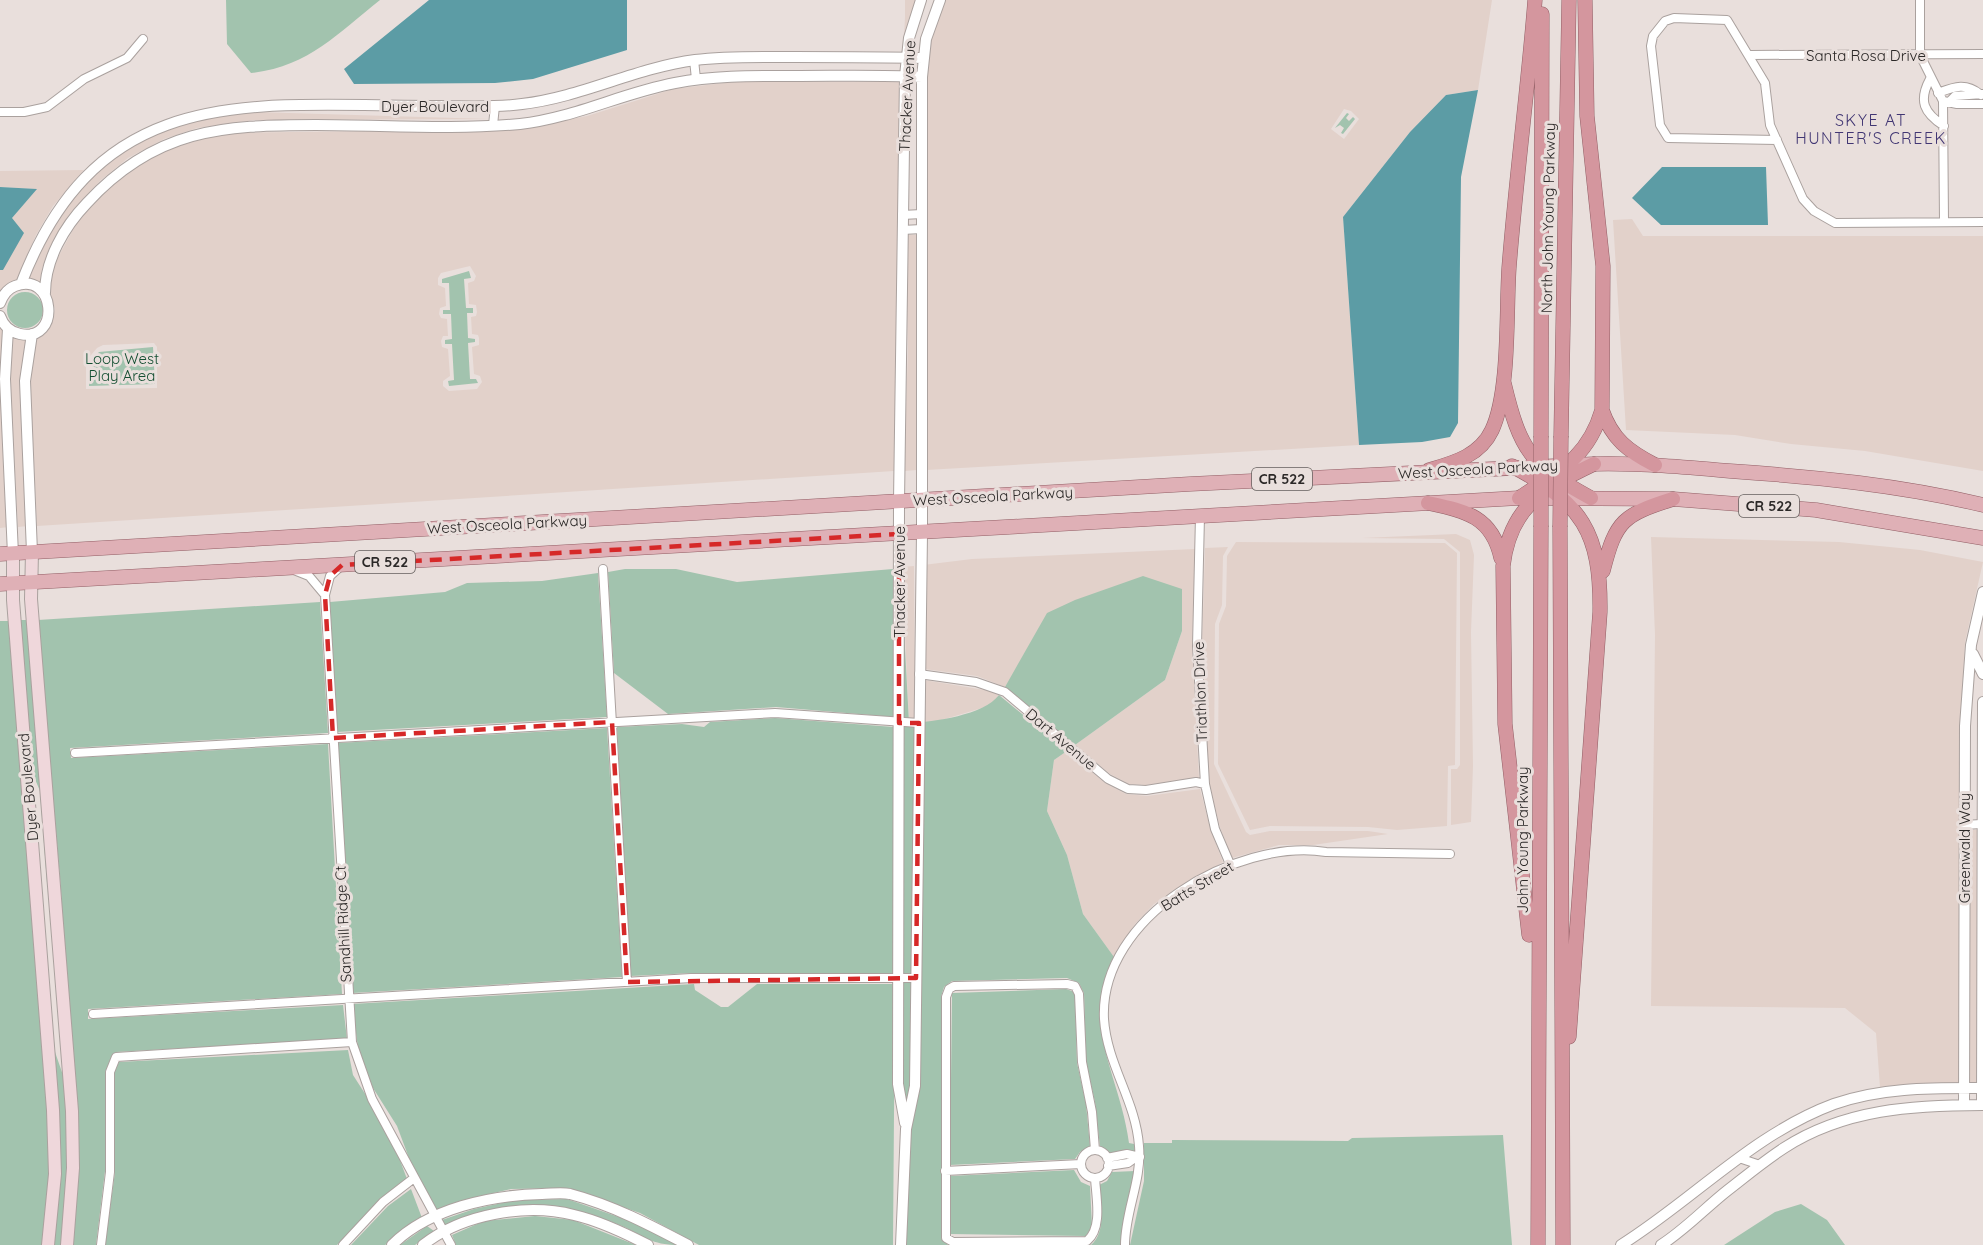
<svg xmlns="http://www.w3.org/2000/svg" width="1983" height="1245" font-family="Quicksand,sans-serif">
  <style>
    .built { fill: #e2d1ca; fill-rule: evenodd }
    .green { fill: #a2c3ae }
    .water { fill: #5c9ca5 }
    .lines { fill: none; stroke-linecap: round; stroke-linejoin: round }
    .minor-casing { stroke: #aaa19e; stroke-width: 10 }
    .tertiary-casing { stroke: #aaa19e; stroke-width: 12 }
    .secondary-casing { stroke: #aaa19e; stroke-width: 14 }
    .primary-casing { stroke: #925e65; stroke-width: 15 }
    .trunk-casing { stroke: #925e65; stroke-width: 15 }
    .minor { stroke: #fff; stroke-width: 8 }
    .tertiary { stroke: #fff; stroke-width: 10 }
    .secondary { stroke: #efd7db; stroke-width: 12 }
    .primary { stroke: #dfb0b6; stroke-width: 14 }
    .trunk { stroke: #d4969e; stroke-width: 14 }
    .trunk-bridge-casing { stroke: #925e65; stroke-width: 15; stroke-linecap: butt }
    .trunk-bridge { stroke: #d4969e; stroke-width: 14 }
    .marked { fill: none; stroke: #d62828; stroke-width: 4.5; stroke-dasharray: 12 8; stroke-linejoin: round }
    .labels { text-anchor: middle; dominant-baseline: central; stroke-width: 6; stroke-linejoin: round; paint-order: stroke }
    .shield { fill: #e9dfdc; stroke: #645f5d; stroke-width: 1.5 }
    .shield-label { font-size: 14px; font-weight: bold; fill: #2b2827 }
    .street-label { font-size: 15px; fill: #2b2827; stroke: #e9dfdc }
    .park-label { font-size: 15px; fill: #144f32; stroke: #e9dfdc }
    .neighbourhood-label { font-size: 16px; letter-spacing: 1.5px; fill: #413673; stroke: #e9dfdc }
  </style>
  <rect width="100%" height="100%" fill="#e9dfdc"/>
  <path class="built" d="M905,0H916L904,37L905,17Z
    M945,0H1492L1478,90L1446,95L1410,132L1343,217L1359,445L926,470L927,77L931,41ZM1344,109L1351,111L1359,119L1344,139L1331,129Z
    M732,82H900L894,471L37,526L30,381L36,339L51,326L55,309L49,290L50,272L80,217L106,189L133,168L168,149L225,133L520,129L587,116L673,89ZM470,266L476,276L474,281L468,283L469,304L476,305L477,312L476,316L471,317L472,334L478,335L479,338V345L472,347L474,374L480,376L482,382L477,389L449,391L443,386V381L450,376L448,349L442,347L441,341L443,336H448L447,319L441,318L439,314L440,308L446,306L445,288L438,285V278L441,273ZM154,343L157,347V388L86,389V361L97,348L103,345Z
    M255,112L489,119L254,120L197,128L164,139L128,158L101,180L73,210L57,235L42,268L40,282L28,279L61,212L87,181L124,152L155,135L195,120Z
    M84,170L53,206L36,235L17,279L0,291V270H3L12,218L36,189L0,187V171Z
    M1632,219L1643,236H1983V471L1865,451L1791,444L1735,435L1626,430L1613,220Z
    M906,235H917V470L904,471L908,349Z
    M0,328L3,331L1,380L9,527L0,528Z
    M12,338L26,340L20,381L28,526L18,527L10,379Z
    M1456,534L1470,540L1474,555L1471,632L1473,766L1471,822L1451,825V769H1457L1460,765V552L1444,539L1362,538Z
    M1651,537L1839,542L1920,550L1983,562L1965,642L1960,726V1083H1919L1880,1087L1876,1033L1845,1008L1651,1006L1655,635Z
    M1236,542L1445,543L1457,553L1455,765L1448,766L1447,826L1397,830L1368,827L1270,826L1250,830L1218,764L1219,624L1226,606L1227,556Z
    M1228,547L1223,556L1222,605L1215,624L1214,764L1246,832L1250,835L1270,831H1368L1388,834L1313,845H1279L1232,858L1220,827L1209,784L1202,646L1205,548Z
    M1195,549L1192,646L1199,778L1146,785L1129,784L1110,774L1075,745L1165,680L1182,631L1016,672L1005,687L977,676L924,669L923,565L972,559Z
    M914,566L915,707L924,680L991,691L999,695L992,705L935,722L909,723L902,567Z
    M1067,751L1105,783L1126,794L1147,796L1200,789L1211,831L1223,862L1154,904L1135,924L1114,957L1083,914L1067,855L1047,811L1054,760Z
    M1969,830H1977V1082H1969Z"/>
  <path class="green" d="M226,0H380C337,34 308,67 251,73L227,44Z
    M1347,113L1349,114L1346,118L1349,121L1353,117L1355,119L1343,134L1341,133L1344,128L1340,125L1335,128Z
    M469,271L471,278L464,279L466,308H473V313H467L468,338L475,339V342L468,343L470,379H476L478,383L449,386L448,381L454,380L452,344H445V340L452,339L451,314H443V310H450L449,283H442V279Z
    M7 310a18 18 0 1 1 36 0a18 18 0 1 1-36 0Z
    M153,347L155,384L89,386L90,362L99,352Z
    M625,569H676L737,582L893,569L894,717L776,707L668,714L614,673L608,572Z
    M598,573L607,717L337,732L330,602L445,592L467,583L542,581Z
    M1143,576L1182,589V631L1165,680L1075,745L1005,687L1047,613L1075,600Z
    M902,592L909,723C934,722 984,715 999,695L1067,751L1054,760L1047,811L1067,855L1083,914L1114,957C1080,1028 1120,1074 1129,1143L1134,1144L1135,1151L1110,1155L1100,1147L1095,1102L1086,1062L1084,993L1079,983L1067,978L952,981L944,987L941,997V1238L948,1245H903Z
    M320,602L328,733L70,748L71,758L328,744L342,994L88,1009V1019L343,1005L347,1039L116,1052L105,1072V1171L96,1245H72L78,1167L61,890L38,620Z
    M19,620H28L49,885L47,883L40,791L32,772Z
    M0,621H10L48,1111L50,1174L43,1245H0Z
    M775,718L894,727L895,973H693L631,976L617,727L682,724L704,727L710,722Z
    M607,728L622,977L352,993L338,743Z
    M44,934L55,1052L64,1078L67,1111L68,1168L62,1245H53Z
    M694,984L695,990L721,1007H728L757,984H895L893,1245H699L640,1213L567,1188L511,1189L472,1198L430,1214L397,1126L361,1069L352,1004Z
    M1066,989L1072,991L1075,995L1077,1063L1086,1104L1090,1146L1080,1152L1075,1159L950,1165L952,993Z
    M348,1050L353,1075L389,1131L407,1179L382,1198L337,1245H105L115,1172L114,1073L119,1062Z
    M1503,1135L1512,1245H1130L1144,1181V1143H1172V1140L1348,1141L1352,1138Z
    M1074,1170L1081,1182L1090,1186L1092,1226L1086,1236L950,1234V1176Z
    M1135,1171L1120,1245H1091C1107,1231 1100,1205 1099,1185L1107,1181L1112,1172Z
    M411,1189L422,1218L385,1245H351L388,1206Z
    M567,1199L636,1223L678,1245C651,1245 645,1236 622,1226C578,1208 532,1200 484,1211C471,1213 458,1221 446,1226L439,1221L474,1209L516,1200Z
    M1801,1204L1827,1220L1845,1245H1724L1775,1212Z
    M535,1216L573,1220L636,1245H456L452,1235L484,1221Z
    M427,1226L434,1231L415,1245H400Z"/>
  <path class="water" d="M429,0H627V50L533,79L495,83L354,84L344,69Z
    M1478,90L1461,177L1458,423L1450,437L1422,442L1359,445L1343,217L1410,132L1446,95Z
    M1662,167H1766L1768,225H1661L1632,198Z
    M0,187L37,189L12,218L24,233L3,270H0Z"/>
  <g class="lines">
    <g class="minor-casing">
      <path id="minor" d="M1920,0V55L1943,101L1944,222
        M1750,55L1983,54
        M694,60L696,79
        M1930,79C1918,101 1924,113 1944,126
        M1938,93C1954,87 1966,82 1981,95
        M1943,101L1957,104H1983
        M1950,101L1955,96L1983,94
        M0,112H24L47,107L84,79L127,58L143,39
        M493,125L495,106
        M1777,140L1668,138L1660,125L1651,46L1653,36L1665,21L1674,18L1727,20L1765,83L1770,125L1803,199L1814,211L1835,223L1983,222
        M902,215L922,214
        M902,230L922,229
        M1200,516L1197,646L1205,784L1215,829L1230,864
        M603,569L627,982
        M294,570L309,576L325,595L330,576L342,565
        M325,595L352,1042L372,1099L451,1245
        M919,674L976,682L1005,692L1108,779L1128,789L1146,790L1196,782L1205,784
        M75,753L775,713L919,723
        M1964,825L1981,824
        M93,1014L691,978H916
        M1095,1150L1092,1112L1082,1062L1079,994L1075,986L1067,984L954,986L949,989L946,997V1238L953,1242L1087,1241C1103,1228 1096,1197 1095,1178
        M1081 1164a14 14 0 1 1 28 0a14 14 0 1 1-28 0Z
        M1107,1158L1127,1154L1140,1157
        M1739,1158L1760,1165
        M1108,1166L1128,1163L1135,1158
        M945,1171L1081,1164
        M101,1245L110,1172V1072L116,1057L352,1042
        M343,1245L383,1202L414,1178
        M1125,1245C1125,1211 1142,1181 1139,1146C1136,1101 1107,1065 1104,1019C1099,917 1236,838 1326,852L1450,854"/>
    </g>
    <g class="tertiary-casing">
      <path id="tertiary" d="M21,284C100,78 254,106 437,106C465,106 494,108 522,104C582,97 635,68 695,60C727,56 761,57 794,57C837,57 880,57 923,58
        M45,293C45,260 64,227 87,203C155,129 222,125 316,125C384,125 453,130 520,124C574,118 622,93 675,83C716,75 758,76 800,76C841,76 881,75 922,77
        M0,303C3,295 7,289 15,286C55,270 62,343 20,334C10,332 3,325 0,316
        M8,329L5,379L13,554
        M32,334L25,381L32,552
        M1973,654L1983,674
        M1964,1105L1965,726L1971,645L1983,592
        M1982,1105L1983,702
        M905,1123L898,1084L899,501L905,76L909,38L921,0
        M392,1245C429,1208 492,1195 542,1194C551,1194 561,1192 570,1194C612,1205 650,1225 688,1245
        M423,1245C462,1214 526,1203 574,1215C600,1221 625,1233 648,1245
        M901,1245L906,1129L915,1086L922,533V77L926,39L940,0
        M1621,1245C1693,1200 1753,1134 1834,1104C1882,1087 1933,1088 1983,1088
        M1661,1245C1686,1229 1705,1208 1728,1190C1746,1176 1764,1161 1784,1148C1844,1109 1914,1105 1983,1105"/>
    </g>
    <g class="secondary-casing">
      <path id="secondary" d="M32,552L31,599L72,1111L73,1168L67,1245
        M13,554V600L53,1110L55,1174L48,1245"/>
    </g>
    <g class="primary-casing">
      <path id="primary" d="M0,554L1190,484L1594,464C1640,463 1685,467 1730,471C1816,477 1900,485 1983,505
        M0,584L1519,498L1673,499L1816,510L1983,538"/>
    </g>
    <g class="trunk-casing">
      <path id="trunk" d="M1504,383C1520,450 1530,465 1591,498
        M1602,410C1612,439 1628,451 1655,465
        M1541,436L1542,14
        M1561,436L1569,0
        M1512,466C1582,503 1601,532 1600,612L1569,1037
        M1429,470C1453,463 1480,456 1492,430C1510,391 1506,312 1509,268C1516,178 1528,89 1535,0
        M1519,498C1558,472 1588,458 1602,410L1603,266L1587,116L1585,0
        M1428,503C1465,511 1492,516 1501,558
        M1560,527L1563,1245
        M1603,571C1616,520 1623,515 1673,499
        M1529,935L1505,724L1503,566C1510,506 1544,488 1594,464
        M1538,1245L1541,527"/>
    </g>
    <use href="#minor" class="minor"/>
    <use href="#tertiary" class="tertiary"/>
    <use href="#secondary" class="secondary"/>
    <use href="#primary" class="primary"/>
    <use href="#trunk" class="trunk"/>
    <g class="trunk-bridge-casing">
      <path id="trunk-bridge" d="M1541,527V436
        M1560,527L1561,436"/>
    </g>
    <use href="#trunk-bridge" class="trunk-bridge"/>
  </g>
  <path class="marked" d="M899,534V723H919L916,978L627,982L612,722L333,738L325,595L330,576L342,565Z"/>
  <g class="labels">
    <g class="shield">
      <rect x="1252" y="468" width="60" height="22" rx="4.5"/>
      <rect x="1739" y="495" width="60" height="22" rx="4.5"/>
      <rect x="355" y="551" width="60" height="22" rx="4.5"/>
    </g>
    <g class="shield-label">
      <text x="1282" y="479">CR 522</text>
      <text x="1769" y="506">CR 522</text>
      <text x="385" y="562">CR 522</text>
    </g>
    <g class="street-label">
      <text x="1866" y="55">Santa Rosa Drive</text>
      <text transform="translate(907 96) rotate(-87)">Thacker Avenue</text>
      <text x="435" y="106">Dyer Boulevard</text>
      <text transform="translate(1548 218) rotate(-89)">North John Young Parkway</text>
      <text transform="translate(1478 469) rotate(-3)">West Osceola Parkway</text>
      <text transform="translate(993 496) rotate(-3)">West Osceola Parkway</text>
      <text transform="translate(507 524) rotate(-3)">West Osceola Parkway</text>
      <text transform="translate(899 582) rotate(-90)">Thacker Avenue</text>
      <text transform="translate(1200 692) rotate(-92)">Triathlon Drive</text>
      <text transform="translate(1061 739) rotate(40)">Dart Avenue</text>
      <text transform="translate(28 787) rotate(-95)">Dyer Boulevard</text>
      <text transform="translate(1522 840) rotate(-90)">John Young Parkway</text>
      <text transform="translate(1964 848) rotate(-90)">Greenwald Way</text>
      <text transform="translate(1197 886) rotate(-31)">Batts Street</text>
      <text transform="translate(343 924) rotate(-93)">Sandhill Ridge Ct</text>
    </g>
    <g class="park-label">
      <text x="122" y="358">Loop West<tspan x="122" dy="17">Play Area</tspan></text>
    </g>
    <g class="neighbourhood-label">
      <text x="1871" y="120">SKYE AT<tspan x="1871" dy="18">HUNTER'S CREEK</tspan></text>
    </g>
  </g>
</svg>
